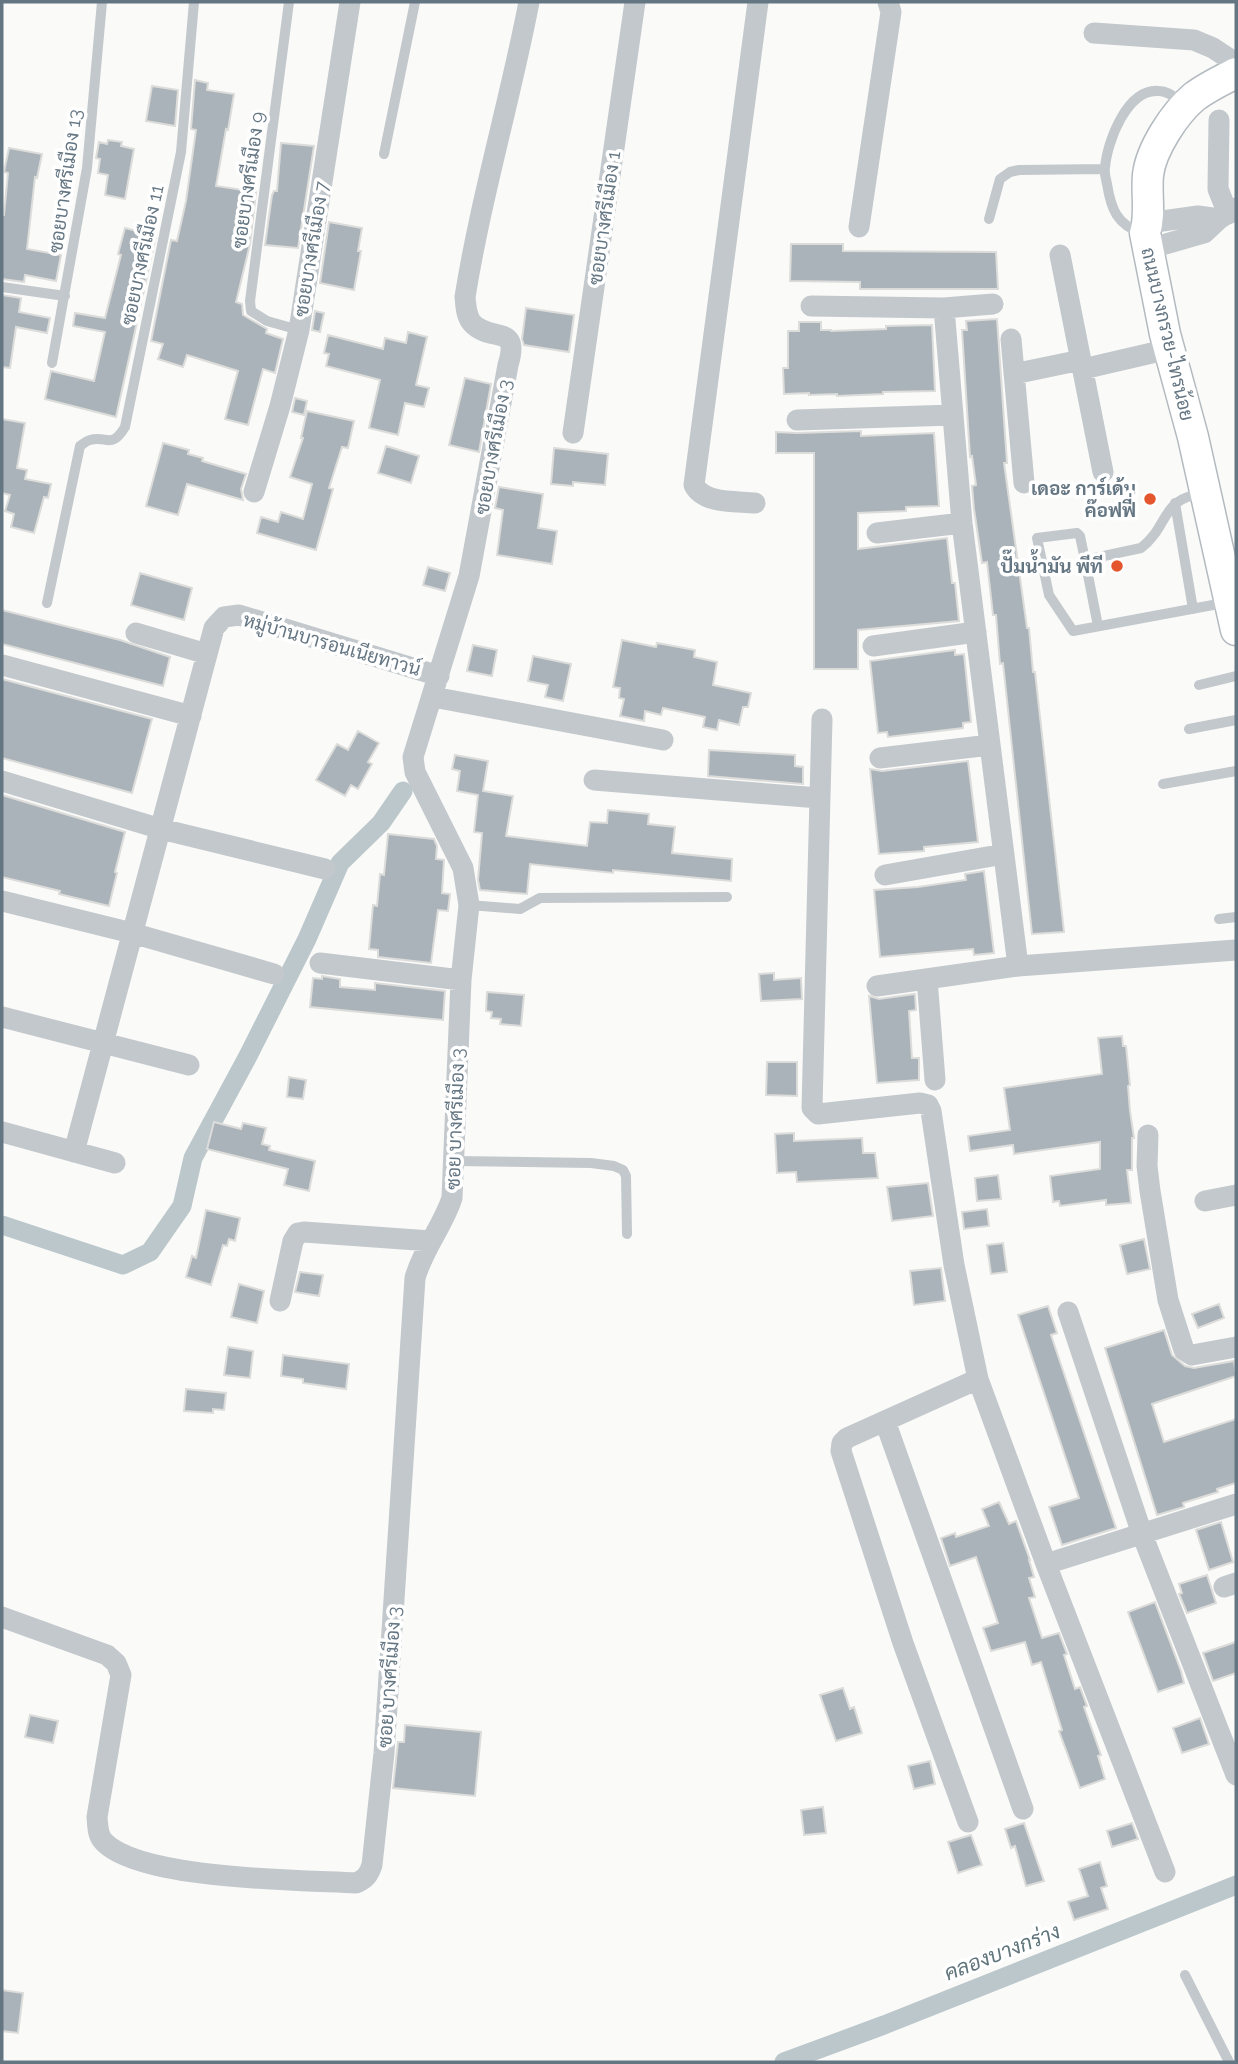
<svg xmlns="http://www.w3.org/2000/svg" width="1238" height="2064" font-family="Raleway,Sarabun,sans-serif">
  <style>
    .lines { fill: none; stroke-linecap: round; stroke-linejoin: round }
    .canal { stroke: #bbc7cb; stroke-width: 19 }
    .building { fill: #aab3b9; stroke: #dcdcda; stroke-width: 2 }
    .secondary-casing { stroke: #b3babf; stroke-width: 33 }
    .service { stroke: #c3c8cc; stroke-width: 10 }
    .minor { stroke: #c3c8cc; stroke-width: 21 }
    .secondary { stroke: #fff; stroke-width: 30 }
    .poi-dot { fill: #e4572e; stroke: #fff; stroke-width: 2.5 }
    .labels { text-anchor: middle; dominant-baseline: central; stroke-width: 7; stroke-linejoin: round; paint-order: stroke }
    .street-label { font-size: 19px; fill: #657683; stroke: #fff }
    .poi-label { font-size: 19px; font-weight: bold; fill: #657683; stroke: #fff; text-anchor: end }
    .water-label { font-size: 21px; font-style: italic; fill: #60757c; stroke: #fff }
  </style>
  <rect width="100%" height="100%" fill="#fafaf8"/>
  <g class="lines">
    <path class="canal" d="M2,1225L123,1265L150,1252L182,1206L193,1158L248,1056L307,939L340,863L381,823L403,791
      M784,2062L884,2025L1236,1885"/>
  </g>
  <path class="building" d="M195,80L208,83L207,90L234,94L228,130L226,129L216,186L256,192L250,244L236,302L242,304L243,315L267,329L266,333L283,339L275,373L263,369L248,425L225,419L238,371L187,355L183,367L158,359L163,344L151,341L171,240L177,241L186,201L196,130L191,129Z
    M152,86L178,90L175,126L146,121Z
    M108,140L122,142L121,146L134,149L125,199L105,195L108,175L98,173L100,159L96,158L99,142L107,144Z
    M281,143L314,146L298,248L265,245L272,195L274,191H277Z
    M9,148L42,154L37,178L35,177L27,249L61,255L56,281L25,275L24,282L2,279V215H4L8,173L4,172Z
    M329,222L362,228L358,251H361L354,290L320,283Z
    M125,228L156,236L116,417L45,399L51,371L94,381L105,332L73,326L75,313L105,318L121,255L118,254Z
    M791,244H843V251L996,252L998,289H860V282L790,281Z
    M2,295L21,298L19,312L50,318L47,333L16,327L10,368L2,367Z
    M526,308L574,315L569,352L524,345L522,339Z
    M315,311L324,313L320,332L312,330Z
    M997,319L1007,463H1004L1027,628H1029L1033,672H1035L1064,932L1032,934L1003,663L1000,664L996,615H993L987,562L982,563L974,509L972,486L976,485L972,456L970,457L962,330H967L966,321Z
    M799,322H821V330H831V331L886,329V326L932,325L935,391L883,392V394L837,396V394L809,395V393L784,394L783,368H788V331H799Z
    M408,332L427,337L416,385L429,388L424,407L405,403L398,435L369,428L380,380L326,366L329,354L324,353L328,335L383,349L385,338L406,343Z
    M465,378L491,384L479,452L449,445Z
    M295,398L307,401L304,415L292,412Z
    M307,411L354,421L348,448L342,447L329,488L333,489L316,550L257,533L261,517L278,522L281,512L303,519L312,484L290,477L303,438H301Z
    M2,419L25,423L17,468L27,470L25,479L51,484L48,498L44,497L34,533L11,527L14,514L5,511L10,495L2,493Z
    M861,431V436L934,433L939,506L906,507V511L858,513V549L947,538L952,583H955L959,621L858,630V669H814V453H776V432L797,433Z
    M163,443L189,450L188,454L203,458L202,461L246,474L241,489L243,500L187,484L178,515L146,506Z
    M386,446L419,456L411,483L378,473Z
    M554,448L608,454L605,485L573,482V486L551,484Z
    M499,487L543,494L538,528L557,531L552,564L497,555L503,510L495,508Z
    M428,567L450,573L445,591L423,585Z
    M140,573L192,588L184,620L131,605Z
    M2,610L120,640L170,657L163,686L2,644Z
    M622,640L656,647L657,643L695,650L694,657L717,662L713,685L751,693L748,707H743L739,725L719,720L717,730L703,727L705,717L663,708L661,715L645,711L644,721L620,716L624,699L619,698L620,688L613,687Z
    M473,645L497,650L492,676L467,671Z
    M955,650V655L964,654L971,722L963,723V728L888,737L887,732L878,733L870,661Z
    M533,656L571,664L563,701L545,697L548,685L528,681Z
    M2,679L152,719L132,793L2,758Z
    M358,731L379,743L368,762L372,764L358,789L351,785L345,796L316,780L337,744L348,750Z
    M709,750L795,755V766L803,767V784L708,776Z
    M455,755L488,761L483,791L513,796L506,836L587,846L590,822L607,823L608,810L649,814L648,824L675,827L672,853L732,859L731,881L613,870V873L530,864L527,894L480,890L478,880L482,833L474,832L478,795L457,791L460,771L452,769Z
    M968,761L978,842L924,847V851L879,854L870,769L882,771Z
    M2,795L125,832L115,872L117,873L109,906L59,894L60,891L2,877Z
    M388,834L434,839L437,846L436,859L444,860L442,893L450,894L448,911L438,910L431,963L378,957V950L369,949L373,905L377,906L380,874L384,875Z
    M984,871L994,953L974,955L973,949L880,957L874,890L918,887L966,880L965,874Z
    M774,973V980L801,978L802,999L761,1001L759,974Z
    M322,976L340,979V987L375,990V983L445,991L443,1020L310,1007L313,978L322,979Z
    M487,992L524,995L521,1026L500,1024L501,1019L491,1018L492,1012L486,1011Z
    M915,994L916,1010L909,1011L912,1058H919V1080L877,1083L869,996L879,999Z
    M1122,1036L1123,1046H1126L1130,1085L1128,1086L1130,1111L1134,1138H1132V1170H1127L1131,1203L1106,1205V1200L1060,1206L1059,1201L1053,1202L1050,1176L1100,1169V1142L1014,1154L1013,1145L970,1151L968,1136L1010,1130L1004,1088L1102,1074L1098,1038Z
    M767,1062H797V1096L766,1095Z
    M289,1077L306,1080L303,1099L287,1097Z
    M214,1122L241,1129L243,1123L266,1128L262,1144L270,1146L269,1150L315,1161L309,1191L284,1185L288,1169L207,1149Z
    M794,1133V1141L862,1138L863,1153H875L878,1178L797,1182L796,1172L777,1173L775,1134Z
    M998,1175L1001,1199L977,1201L975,1178Z
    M928,1183L933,1216L892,1221L887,1187Z
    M987,1209L989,1226L964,1229L962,1212Z
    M206,1210L240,1218L235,1241L229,1239L227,1246L223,1245L211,1285L186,1277L192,1256L196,1258Z
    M1144,1239L1150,1269L1127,1274L1120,1245Z
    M1003,1243L1007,1272L991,1274L987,1245Z
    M941,1268L945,1301L914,1305L910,1271Z
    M300,1272L323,1275L319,1296L295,1292Z
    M239,1284L264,1291L257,1323L231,1317Z
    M1219,1304L1224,1318L1198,1328L1192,1314Z
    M1048,1306L1057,1333L1051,1335L1116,1528L1062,1545L1049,1507L1079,1498L1018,1315Z
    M1164,1330L1172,1355L1185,1366L1194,1368L1234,1361L1236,1376L1152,1404L1164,1442L1236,1419V1483L1217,1489L1218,1492L1183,1503L1184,1507L1157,1515L1105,1348Z
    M228,1347L253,1351L250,1378L224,1375Z
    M283,1355L349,1364L346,1389L303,1383V1379L281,1376Z
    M186,1389L226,1393L224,1410L213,1409V1413L184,1411Z
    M999,1502L1009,1524L1016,1521L1030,1560H1029L1034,1577L1029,1578L1035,1597L1029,1598L1042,1638L1059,1633L1067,1654L1064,1655L1075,1689L1080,1687L1087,1706L1084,1707L1101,1755L1098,1756L1105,1779L1080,1788L1059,1731L1062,1730L1041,1662L1032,1665L1025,1642L991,1651L983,1628L998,1623L976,1557L950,1566L941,1538L955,1533L956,1537L989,1526L982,1509Z
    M1221,1522L1233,1562L1209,1570L1196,1530Z
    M1207,1575L1216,1603L1187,1613L1179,1594L1182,1593L1179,1584Z
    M1155,1602L1181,1671L1184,1683L1158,1692L1128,1612Z
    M1236,1642V1673L1213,1681L1203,1653Z
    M843,1688L850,1709L854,1707L862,1733L836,1741L820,1695Z
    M30,1715L58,1721L53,1743L25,1737Z
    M1200,1718L1209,1744L1182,1753L1173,1728Z
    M405,1725L481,1732L475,1796L393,1788L398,1742H404Z
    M930,1761L935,1784L914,1789L908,1766Z
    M823,1807L826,1833L804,1835L801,1810Z
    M1024,1823L1044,1881L1026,1886L1015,1846L1011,1848L1005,1829Z
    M1132,1823L1138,1839L1112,1847L1107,1831Z
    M971,1835L982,1865L958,1873L948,1842Z
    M1100,1862L1107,1886L1101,1888L1108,1909L1074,1920L1068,1902L1088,1896L1079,1869Z
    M2,1990L23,1993L18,2033L2,2031Z"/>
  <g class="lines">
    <g class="secondary-casing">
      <path id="secondary" d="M1236,73C1222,80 1207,87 1194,97C1175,113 1151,149 1148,175C1146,194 1151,214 1145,233L1165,334L1193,437L1236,630"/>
    </g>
    <path class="service" d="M289,2L250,301L251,311L267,321L299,330
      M384,154L415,2
      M989,219L1000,179L1010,172L1019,170L1104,169
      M1142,233C1117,225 1111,209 1107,184C1106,179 1104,173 1105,168C1107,142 1127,88 1159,91C1169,91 1175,98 1183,103
      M2,287L65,296
      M52,363L87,168L102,2
      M1175,503L1193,609
      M1085,560L1080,536L1077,533L1037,538L1049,595L1073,631L1229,602
      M47,603L80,446C83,444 86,441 90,440C107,435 111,450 125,427L181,152L194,2
      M1098,626L1085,560L1141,548C1169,527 1161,497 1203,494
      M1199,685L1236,676
      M1189,729L1236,720
      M1163,784L1236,771
      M469,905L520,909L540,898L727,897
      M1219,919L1236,917
      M454,1161L591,1163L614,1166L623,1170L626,1176L627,1234
      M1185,1975L1229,2062"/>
    <path class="minor" d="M1094,33L1194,40L1213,48L1231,60L1236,67
      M1219,120L1218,189L1228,214
      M1148,223L1198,216L1219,219
      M859,227L891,12L888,2
      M1148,249L1204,233L1219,219L1236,208
      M1060,255L1103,472
      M811,306L944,308L993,304
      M944,308L962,523L1018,966
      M1011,339L1024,483
      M1083,369L1169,349
      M1014,374L1081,360
      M797,420L953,415
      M573,433L635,2
      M254,492L280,406L299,330L350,2
      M755,503C735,501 704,504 694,485L758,2
      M877,533L962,523
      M136,633L207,654
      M873,646L976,632
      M2,665L191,716
      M433,697L663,740
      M822,719L812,1108L818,1114L920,1103L928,1105L931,1111L954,1265L978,1379L1046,1564L1165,1872
      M880,758L990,745
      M594,780L819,798
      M2,781L161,829L325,869
      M885,875L1004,854
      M2,901L132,933L274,974
      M320,963L461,980
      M927,979L935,1080
      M877,986L1018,966L1236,950
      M2,1017L189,1065
      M2,1132L115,1163
      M1148,1135L1147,1166L1150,1191L1168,1300L1184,1350L1192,1355L1236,1347
      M74,1152L214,628L224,617L239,615L439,676
      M1205,1201L1236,1195
      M280,1301L293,1241L298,1233L304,1232L431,1241
      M1068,1312L1142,1534L1236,1775
      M885,1421L1023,1809
      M1046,1564L1236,1504
      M1224,1587L1236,1583
      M2,1617L107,1655L116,1663L121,1675L97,1817C98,1826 97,1835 104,1842C141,1880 302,1880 356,1883C366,1879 369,1874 372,1865L384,1753L415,1278C423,1249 443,1226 452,1198L461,980L469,905L463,868L415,772L413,757L469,576L508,365C521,323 490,343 472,323C466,316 466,306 465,297C481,197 510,101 529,2
      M968,1822L903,1643L841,1451L842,1443L847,1438L978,1379"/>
    <use href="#secondary" class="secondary"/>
  </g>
  <g class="poi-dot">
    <circle cx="1150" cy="499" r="7"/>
    <circle cx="1117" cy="566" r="7"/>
  </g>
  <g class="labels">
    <g class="street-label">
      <text transform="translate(248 180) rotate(-82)">ซอยบางศรีเมือง 9</text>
      <text transform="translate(65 181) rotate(-82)">ซอยบางศรีเมือง 13</text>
      <text transform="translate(604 218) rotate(-82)">ซอยบางศรีเมือง 1</text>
      <text transform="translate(311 249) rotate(-81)">ซอยบางศรีเมือง 7</text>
      <text transform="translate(142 255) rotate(-78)">ซอยบางศรีเมือง 11</text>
      <text transform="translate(1168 334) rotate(77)">ถนนบางกรวย-ไทรน้อย</text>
      <text transform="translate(493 447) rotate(-80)">ซอยบางศรีเมือง 3</text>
      <text transform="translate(332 644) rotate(16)">หมู่บ้านบารอนเนียทาวน์</text>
      <text transform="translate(455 1119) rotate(-88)">ซอย บางศรีเมือง 3</text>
      <text transform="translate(389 1677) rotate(-86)">ซอย บางศรีเมือง 3</text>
    </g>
    <g class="poi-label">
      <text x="1136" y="488">เดอะ การ์เด้น<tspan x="1136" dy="22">ค๊อฟฟี่</tspan></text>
      <text x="1103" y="566">ปั๊มน้ำมัน พีที</text>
    </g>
    <g class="water-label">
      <text transform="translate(1002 1952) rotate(-21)">คลองบางกร่าง</text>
    </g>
  </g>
  <rect width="1238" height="2064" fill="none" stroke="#657683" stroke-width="7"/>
</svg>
